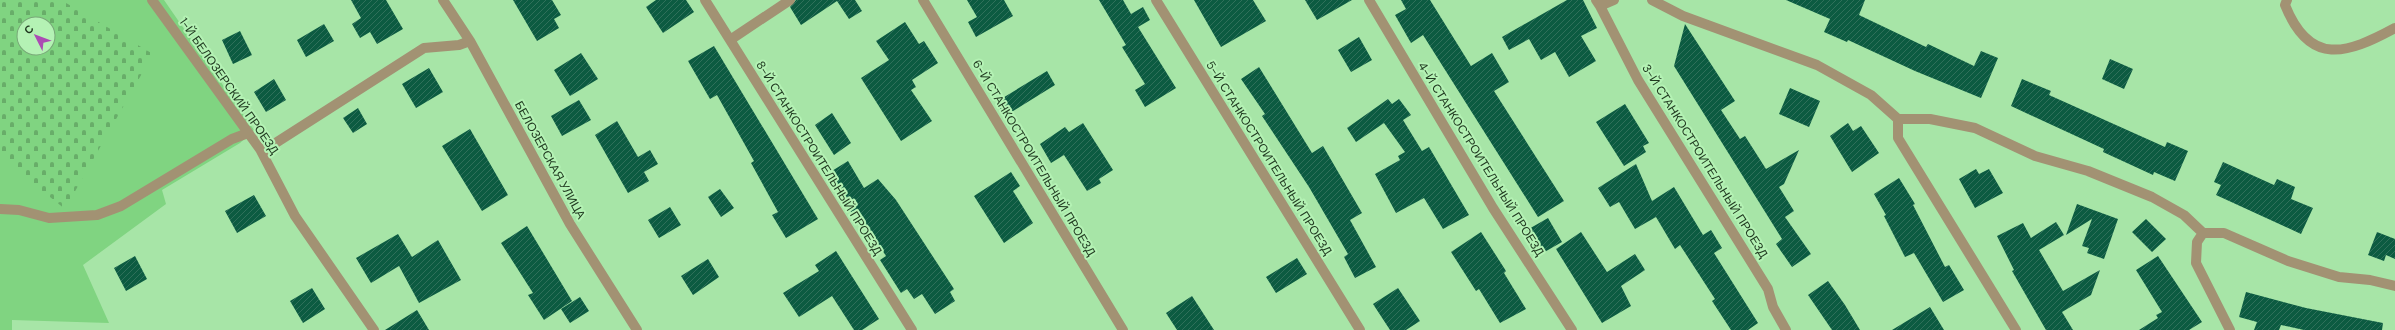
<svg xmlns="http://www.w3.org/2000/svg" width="2395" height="330" font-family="'DM Sans',sans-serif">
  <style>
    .green { fill: #80d481; fill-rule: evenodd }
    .cemetery { fill: url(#cemetery-stones); fill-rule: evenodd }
    .building { fill: url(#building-hatch) }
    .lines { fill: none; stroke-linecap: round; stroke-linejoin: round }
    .minor { stroke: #a29273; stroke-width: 10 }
    .labels { text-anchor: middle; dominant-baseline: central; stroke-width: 4; stroke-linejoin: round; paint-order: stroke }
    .street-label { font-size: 12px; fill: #1f381f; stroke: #b4f2b4 }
  </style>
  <defs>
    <pattern id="cemetery-stones" width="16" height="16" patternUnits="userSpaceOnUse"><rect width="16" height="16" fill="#80d481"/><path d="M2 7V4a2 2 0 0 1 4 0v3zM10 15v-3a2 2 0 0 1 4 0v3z" fill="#68ad69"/></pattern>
    <pattern id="building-hatch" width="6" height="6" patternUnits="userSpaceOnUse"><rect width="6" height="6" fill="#0c5b41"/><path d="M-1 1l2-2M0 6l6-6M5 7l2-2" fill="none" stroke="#2f705a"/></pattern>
  </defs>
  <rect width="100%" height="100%" fill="#a7e5a7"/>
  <path class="green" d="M0,0H164L254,130L240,143L162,190L166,204L83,265L109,323L12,320V330H0ZM24,24H48V48H24Z"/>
  <path class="cemetery" d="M0,0H61L153,54L65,209L0,157ZM24,24H48V48H24Z"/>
  <path class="building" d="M351,0H386L403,29L377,44L370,32L360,38L352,24L361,18Z
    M513,0H552L561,15L554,19L559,28L537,41Z
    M656,0H686L694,12L663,33L646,7Z
    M796,0H855L862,11L849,19L837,1L801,25L790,7Z
    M967,0H1004L1013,16L976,37L968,22L977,17Z
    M1099,0H1123L1131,14L1143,7L1150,20L1138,27L1176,88L1145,107L1135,90L1145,84L1122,47L1126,45Z
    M1194,0H1253L1266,21L1221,47Z
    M1305,0H1352L1317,20Z
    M1401,0H1430L1471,66L1492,53L1509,82L1494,91L1564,201L1538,217L1423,35L1411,43L1395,15L1406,9Z
    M1567,0H1583L1597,28L1581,36L1596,61L1569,77L1555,52L1541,60L1529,39L1509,50L1502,37Z
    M1786,0H1865L1859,15L1926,47L1928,44L1974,66L1981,51L1998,58L1981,98L1915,71L1848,40L1847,42L1824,32L1830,19Z
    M905,22L919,44L924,41L938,63L912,80L916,87L911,90L932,121L901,141L861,78L889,60L876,41Z
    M324,24L334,41L306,57L297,40Z
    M1685,24L1735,101L1721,110L1740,139L1745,136L1766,169L1799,150L1784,184L1779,187L1794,211L1785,217L1811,254L1792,267L1776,244L1782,239L1674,66Z
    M240,31L252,55L233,64L222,40Z
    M1359,37L1372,60L1351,72L1338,50Z
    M714,46L818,219L786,238L772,215L778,212L751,163L754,161L717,95L710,99L688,61Z
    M581,53L598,79L570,96L554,70Z
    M2110,59L2133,69L2124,89L2102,79Z
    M1259,67L1312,153L1323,146L1362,213L1350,220L1376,267L1355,278L1344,257L1348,254L1309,187L1262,116L1265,114L1241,79Z
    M429,68L443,92L416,108L402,84Z
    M1047,71L1055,85L1005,116L996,102Z
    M274,79L286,100L266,112L254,92Z
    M2022,79L2051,91L2049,95L2165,147L2167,142L2188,151L2175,181L2154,172L2153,175L2103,152L2104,149L2011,106Z
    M1790,88L1820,101L1809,127L1779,114Z
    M1388,99L1392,104L1399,99L1411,115L1403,120L1422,151L1429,147L1469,215L1443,229L1424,198L1396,213L1375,174L1400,160L1398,156L1405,152L1384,123L1356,142L1347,128Z
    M579,100L591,120L562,136L551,116Z
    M1625,104L1649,143L1643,146L1646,152L1624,166L1596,122Z
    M358,108L367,124L353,133L343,118Z
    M832,113L851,143L834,155L815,125Z
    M617,121L638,157L650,150L658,164L644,172L649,181L628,193L595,135Z
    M1083,123L1113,170L1099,179L1101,183L1087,191L1064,155L1051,163L1040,144L1065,127L1069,132Z
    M1848,123L1853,131L1861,126L1879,153L1852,172L1830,136Z
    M470,129L508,195L482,211L442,146Z
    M848,161L864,188L878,179L896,200L954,289L950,292L955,301L935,314L922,294L914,299L907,289L901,293L880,260L886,256L868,228L853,211L851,212L827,174Z
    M2223,162L2274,185L2277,179L2295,187L2291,199L2313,208L2301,234L2216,195L2221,185L2214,182Z
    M1636,164L1652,201L1674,187L1703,235L1711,230L1722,248L1714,253L1758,323L1748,330H1731L1712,301L1715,299L1680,245L1675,249L1656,217L1635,229L1619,202L1610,207L1598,188Z
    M1976,169L1979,174L1989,169L2003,193L1975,208L1959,179Z
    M1011,172L1020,186L1013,191L1033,223L1004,243L974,196Z
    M1899,178L1915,204L1913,205L1945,267L1949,265L1964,290L1943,302L1914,253L1905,257L1884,216L1886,215L1874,194Z
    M720,189L734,208L721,217L708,197Z
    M254,195L266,216L237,233L225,211Z
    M2077,204L2118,219L2104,259L2087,253L2089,248L2082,246L2092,219L2066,235Z
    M670,207L681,225L659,238L648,220Z
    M1548,218L1562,242L1541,254L1527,230Z
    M2146,219L2166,239L2152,252L2132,232Z
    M2056,222L2064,235L2039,250L2063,291L2100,270L2091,295L2062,312L2073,330H2046L2012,271L2014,270L1997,236L2023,223L2031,238Z
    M527,226L572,301L544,320L528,295L533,293L501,243Z
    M1481,232L1506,271L1504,273L1526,309L1500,323L1479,289L1476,291L1451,252Z
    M1581,232L1607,272L1635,254L1645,270L1621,286L1631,306L1602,323L1556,249Z
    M2377,232L2395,239V259L2386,255L2384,261L2368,255Z
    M398,234L412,257L438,240L461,280L419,303L399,266L371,283L356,258Z
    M836,251L879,319L862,330H854L832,296L799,317L783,293L819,271L815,265Z
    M135,256L147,279L126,291L114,268Z
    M2158,256L2202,322L2189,330H2139L2158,318L2156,315L2162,312L2136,270Z
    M1297,258L1307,274L1276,293L1266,277Z
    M708,259L719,277L693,295L681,276Z
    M1828,281L1845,305L1860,330H1832L1808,295Z
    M312,288L325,309L303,323L290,301Z
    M1398,288L1420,321L1406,330H1390L1373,304Z
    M2246,292L2306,308L2383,323L2382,330H2304L2281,325L2279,330H2254L2257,322L2239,317Z
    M1192,296L1214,330H1177L1166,313Z
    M580,297L589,311L570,323L561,309Z
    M1930,307L1944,330H1892Z
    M417,310L429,330H385Z"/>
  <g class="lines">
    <path class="minor" d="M152,0L260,149L295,216L374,330
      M443,0L470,41L570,224L637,330
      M705,0L912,330
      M923,0L1123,330
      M1156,0L1360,330
      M1369,0L1493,208L1572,330
      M1596,0L1600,6L1614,0
      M1652,0L1683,16L1817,65L1871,95L1898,119H1930L1975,128L2035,156L2088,171L2152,197L2184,215L2203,233H2224L2288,261L2339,277L2370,280L2395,286
      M2287,0L2285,5C2310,67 2347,54 2395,28
      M1600,6L1638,80L1768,289L1773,307L1786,330
      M730,40L790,0
      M1898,119V138L2016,330
      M260,149L274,144L424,48L459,45L470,41
      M0,209L19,210L49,218L97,215L121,206L232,139L248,133
      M2203,233L2197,242L2196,263L2230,330"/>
  </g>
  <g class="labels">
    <g class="street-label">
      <text transform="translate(229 86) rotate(55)">1-Й БЕЛОЗЕРСКИЙ ПРОЕЗД</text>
      <text transform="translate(819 158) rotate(58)">8-Й СТАНКОСТРОИТЕЛЬНЫЙ ПРОЕЗД</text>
      <text transform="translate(1034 158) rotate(59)">6-Й СТАНКОСТРОИТЕЛЬНЫЙ ПРОЕЗД</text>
      <text transform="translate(1269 158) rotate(58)">5-Й СТАНКОСТРОИТЕЛЬНЫЙ ПРОЕЗД</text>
      <text transform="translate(1481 159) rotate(58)">4-Й СТАНКОСТРОИТЕЛЬНЫЙ ПРОЕЗД</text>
      <text transform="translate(550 160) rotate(61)">БЕЛОЗЕРСКАЯ УЛИЦА</text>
      <text transform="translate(1705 161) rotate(58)">3-Й СТАНКОСТРОИТЕЛЬНЫЙ ПРОЕЗД</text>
    </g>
  </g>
  <g transform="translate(36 36) rotate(312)"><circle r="19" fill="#b4f2b4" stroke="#78a878"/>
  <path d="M0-3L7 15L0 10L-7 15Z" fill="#ab4bb3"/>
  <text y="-6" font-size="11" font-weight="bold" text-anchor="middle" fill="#1f381f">С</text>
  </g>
</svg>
